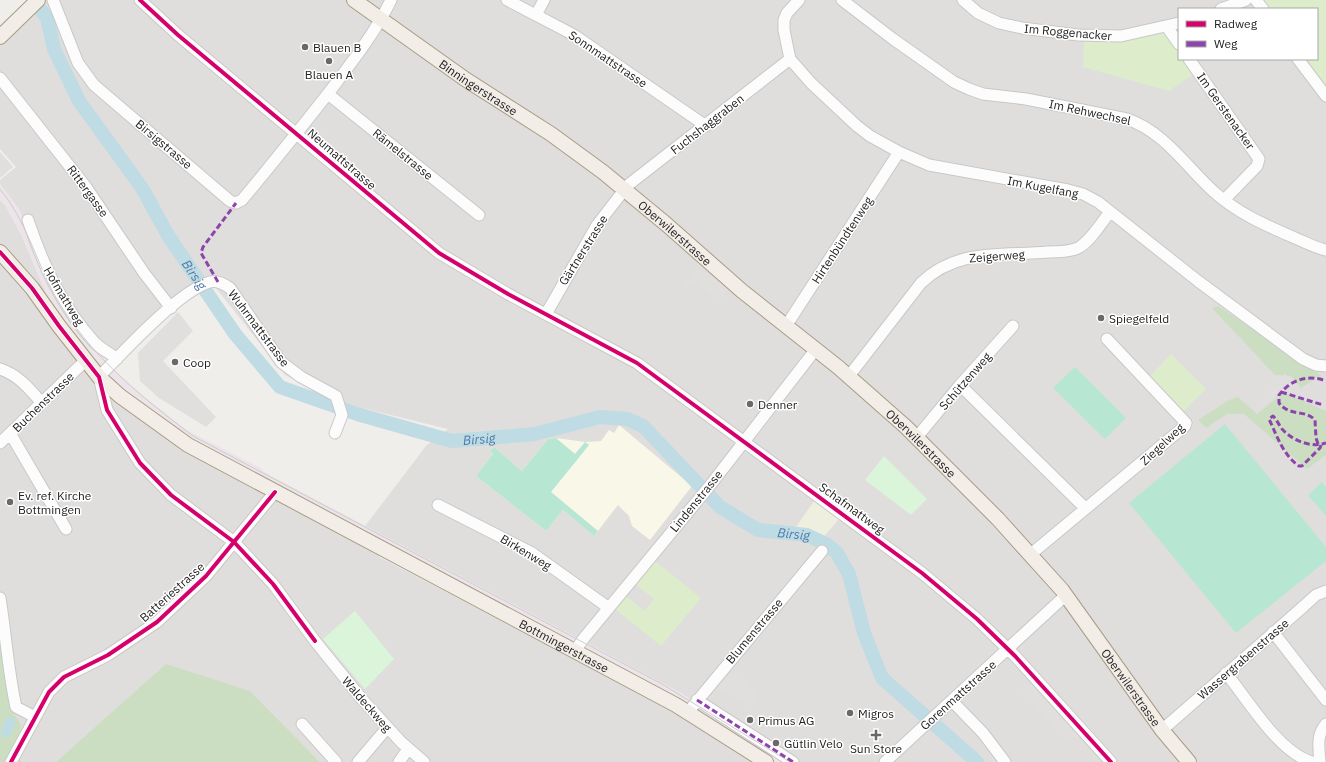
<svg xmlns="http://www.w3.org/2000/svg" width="1326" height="762" font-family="'IBM Plex Sans',sans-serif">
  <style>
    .residential { fill: #dfdedc; fill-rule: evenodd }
    .industrial { fill: #ede4e9 }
    .education { fill: #f8f7e8 }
    .farmland { fill: #efefdf }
    .grass { fill: #ddeccb }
    .forest { fill: #cbdec1 }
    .park { fill: #daf5da }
    .pitch { fill: #b7e6d2 }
    .parking { fill: #e0dfde }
    .water { fill: #bfdbe3 }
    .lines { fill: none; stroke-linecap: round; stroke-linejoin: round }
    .river { stroke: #bfdbe3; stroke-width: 14 }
    .minor-casing { stroke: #c9c8c7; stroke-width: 13 }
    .major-casing { stroke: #a79c86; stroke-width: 16 }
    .minor { stroke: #fdfcfc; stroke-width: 11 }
    .major { stroke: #f3ede7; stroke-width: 14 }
    .tram { stroke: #ccc; stroke-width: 1 }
    .quiet { stroke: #8e44ad; stroke-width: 3; stroke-dasharray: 6 3; stroke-linecap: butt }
    .cycleway-casing { stroke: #fff; stroke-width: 6 }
    .cycleway { stroke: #d6006c; stroke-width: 4 }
    .poi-dot { fill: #6a6968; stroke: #fff; stroke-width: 1.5 }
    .labels { text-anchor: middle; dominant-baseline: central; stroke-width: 3; stroke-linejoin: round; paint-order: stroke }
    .street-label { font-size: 12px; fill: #222; stroke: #fff }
    .poi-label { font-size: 12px; fill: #222; stroke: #fff; text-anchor: start }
    .water-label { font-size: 13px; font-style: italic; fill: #4a7aab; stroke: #fff }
  </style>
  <rect width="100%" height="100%" fill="#f0eeeb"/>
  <path class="residential" d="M45,0H1326V762H792L679,692L365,526L426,446L448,429L346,404L285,375L208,278L164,307L107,360L85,336L53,287L18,208L0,184V180L16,167L0,149V40ZM1179,9H1317V59H1179Z
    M0,200L5,205L21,234L45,291L62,321L184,436L385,545L379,557L676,711L755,762H320L250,691L81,741L56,762H22L18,758L21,724L13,712L0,637Z"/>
  <path class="industrial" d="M0,184L18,208L85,336L115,371L141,394L187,430L261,468L264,472L679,692L792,762H775L702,716L189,442L114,381L62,321L45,291L21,234L5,205L0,200Z"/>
  <path class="education" d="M619,425L692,486L650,540L632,526L629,516L618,505L594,536L563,510L546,531L476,476L493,454L490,451L494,447L522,471L548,439L556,438L585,442L601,441L609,430L614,433Z"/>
  <path class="farmland" d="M814,501L839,519L821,540L796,527Z"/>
  <path class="grass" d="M1264,0H1326V87L1306,59H1317V9H1269Z
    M1165,32L1179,52V59H1184L1194,74L1169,91L1083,67L1084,41L1121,42Z
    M1171,354L1206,389L1183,412L1148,378Z
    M655,561L701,598L661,646L615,609L627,597L645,611L654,599L636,585Z"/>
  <path class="forest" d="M1218,306L1321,375L1301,388L1291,376L1275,375L1212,308Z
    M1284,392L1326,411V455L1307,469L1244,414H1227L1206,428L1198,420L1229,400L1238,397L1257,414Z
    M0,637L13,712L21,724L18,758L22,762H0Z
    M166,664L250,691L320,762H56Z"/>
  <path class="park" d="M884,456L927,499L911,515L865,480Z
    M355,611L394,659L365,689L323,639Z"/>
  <path class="pitch" d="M1075,367L1126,418L1105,439L1053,388Z
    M1225,424L1326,547V561L1236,633L1129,503Z
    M556,438L575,454L585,442L589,445L551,492L598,531L594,536L563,510L546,531L476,476L493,454L490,451L494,447L522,471L548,439Z
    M1322,482L1326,487V516L1308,495Z"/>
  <path class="parking" d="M0,152L13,167L0,178Z
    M698,266L728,290L719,301L696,282L690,288L684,283Z
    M178,312L193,331L163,361L216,417L206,427L159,398L140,381L138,353Z
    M1285,374L1291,379L1265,404L1261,400Z
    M732,671L759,692L749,707L725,691L723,693L718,688Z
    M1031,684L1078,735L1080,737L1065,740L1020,689Z"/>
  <path class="water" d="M11,717H14L15,726L9,736L2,738C0,731 4,724 7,718Z"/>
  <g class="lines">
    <path class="river" id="s1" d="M33,0L47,18L54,49L79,101L142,188L169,237L235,334L280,387L357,414L452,441L535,434L600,417L627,419L643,426L720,507L758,530L807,535L826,544L837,553L849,574L864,633L882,678L977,762"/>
    <g class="minor-casing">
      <path id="minor" d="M53,0L78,63L94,85L230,201L236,203L242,200C272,164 301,128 330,91C352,62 375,33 391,0
        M140,0L178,35L439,253L508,294L637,363L922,573L977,619L1015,656L1111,762
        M507,0L574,35L706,126
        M799,0L787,13L784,20V30L790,59L811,83L857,126L870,136L899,152L929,165L1068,190L1083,194L1098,202L1198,281L1303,359L1316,365L1326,366
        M842,0L893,39L954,82L969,89L983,94L1026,99L1127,119C1163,131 1186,166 1213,191C1237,213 1265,225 1295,238C1305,242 1315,248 1326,250
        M963,0L978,13L999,23L1022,28L1078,35L1121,36L1179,23
        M1256,0L1263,9
        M1221,9L1246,0
        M536,15L544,0
        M1167,27L1179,44
        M1189,59L1259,159L1257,166L1224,200
        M1298,59L1326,96
        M0,78L86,187L144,273L171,308
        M328,94L479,215
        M28,220C43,265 62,307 95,343C101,349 110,353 117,359
        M546,314L597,225L628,185L790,59
        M786,326L899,152
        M0,369C18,375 29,388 41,402
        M849,376L921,283C957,248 1002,256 1048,252C1057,252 1069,252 1078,248C1091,241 1101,223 1110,212
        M960,385L1085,508
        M10,433L66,529
        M335,433L342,415L336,396L301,377L281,362L230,288C224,284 217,280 210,282C180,290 122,353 99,377L107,410L140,463L171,495L234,542L273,584L315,641L361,698L401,742L424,762
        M917,437L960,385L1013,326
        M0,443L85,361
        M438,505L532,553L609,608
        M1031,554L1185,426L1186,423L1107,339
        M0,598C6,635 8,671 16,707L35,717
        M1273,632L1326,700
        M575,651L584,638L708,488L816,349
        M1226,673C1248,700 1279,753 1312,762
        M697,700L793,762
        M952,701L983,733L1005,762
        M688,712L822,551
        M302,724L336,762
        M1162,730L1304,606L1316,595L1326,591
        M11,762L49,692L64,677L108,655L157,622L206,576L275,492
        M358,762L387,728
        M399,762L408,749
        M885,762L1066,595
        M1320,762C1319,749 1316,735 1326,724"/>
    </g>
    <g class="major-casing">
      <g id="major">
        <path id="s2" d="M354,0L465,79L551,134L603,172L666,224L742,291L838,367L906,427L998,519L1062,590L1162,730L1189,762"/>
        <path d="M0,37L38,0"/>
        <path id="s3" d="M0,252L32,288L59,326L99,377L120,396L188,445L676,705L766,762"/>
      </g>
    </g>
    <use href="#minor" class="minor"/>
    <use href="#major" class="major"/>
    <path class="tram" d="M0,189C26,220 36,261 55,296C89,355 140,396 193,436L662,684L790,762"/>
    <path class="quiet" d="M218,282L201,253L203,247L236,203
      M1281,392L1323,405
      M1318,444L1316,438L1315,420C1305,409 1290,417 1279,403V395C1290,380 1308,374 1326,381
      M1321,445L1320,448L1302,466H1299C1283,455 1277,436 1269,419L1273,416C1277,420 1279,425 1282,429C1293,441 1311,448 1326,443
      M697,700L793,762"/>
    <g class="cycleway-casing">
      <path id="cycleway" d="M140,0L178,35L439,253L508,294L637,363L922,573L977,619L1015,656L1111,762
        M0,252L32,288L59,326L99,377L107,410L140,463L171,495L234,542L273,584L315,641
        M11,762L49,692L64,677L108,655L157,622L206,576L275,492"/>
    </g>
    <use href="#cycleway" class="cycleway"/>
  </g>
  <g class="poi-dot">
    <circle cx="305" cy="47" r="4"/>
    <circle cx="329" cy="61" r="4"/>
    <circle cx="1101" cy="318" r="4"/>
    <circle cx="175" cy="362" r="4"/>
    <circle cx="750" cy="404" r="4"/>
    <circle cx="10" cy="502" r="4"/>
    <circle cx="850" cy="713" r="4"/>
    <circle cx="750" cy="720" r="4"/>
    <path d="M874 729h4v4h4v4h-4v4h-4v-4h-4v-4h4z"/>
    <circle cx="776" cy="743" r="4"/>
  </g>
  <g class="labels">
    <g class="street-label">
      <text transform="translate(1068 32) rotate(5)">Im Roggenacker</text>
      <text transform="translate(608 59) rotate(34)">Sonnmattstrasse</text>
      <text stroke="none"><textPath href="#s2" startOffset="152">Binningerstrasse</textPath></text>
      <text transform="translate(1226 111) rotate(55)">Im Gerstenacker</text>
      <text transform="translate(1090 112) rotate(12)">Im Rehwechsel</text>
      <text transform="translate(707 124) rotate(-38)">Fuchshaggraben</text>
      <text transform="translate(164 144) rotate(40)">Birsigstrasse</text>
      <text transform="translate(403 154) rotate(39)">Rämelstrasse</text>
      <text transform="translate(342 159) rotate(41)">Neumattstrasse</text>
      <text transform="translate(1043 187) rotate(11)">Im Kugelfang</text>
      <text transform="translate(88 191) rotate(54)">Rittergasse</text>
      <text stroke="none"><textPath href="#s2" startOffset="397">Oberwilerstrasse</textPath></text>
      <text transform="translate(842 240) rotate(-57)">Hirtenbündtenweg</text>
      <text transform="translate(583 250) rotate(-58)">Gärtnerstrasse</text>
      <text transform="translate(997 256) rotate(-4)">Zeigerweg</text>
      <text transform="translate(64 296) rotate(59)">Hofmattweg</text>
      <text transform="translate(259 328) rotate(53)">Wuhrmattstrasse</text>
      <text transform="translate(965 381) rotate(-49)">Schützenweg</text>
      <text transform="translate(43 402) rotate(-44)">Buchenstrasse</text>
      <text stroke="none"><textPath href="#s2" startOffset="721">Oberwilerstrasse</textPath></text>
      <text transform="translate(1162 444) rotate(-43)">Ziegelweg</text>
      <text transform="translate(696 501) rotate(-51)">Lindenstrasse</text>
      <text transform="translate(852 508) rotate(36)">Schafmattweg</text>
      <text transform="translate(526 552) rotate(31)">Birkenweg</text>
      <text transform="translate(172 592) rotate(-42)">Batteriestrasse</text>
      <text transform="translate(754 631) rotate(-50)">Blumenstrasse</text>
      <text stroke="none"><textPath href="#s3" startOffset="698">Bottmingerstrasse</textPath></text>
      <text transform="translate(1243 659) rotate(-41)">Wassergrabenstrasse</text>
      <text stroke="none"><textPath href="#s2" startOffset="1044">Oberwilerstrasse</textPath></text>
      <text transform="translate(958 695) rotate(-42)">Gorenmattstrasse</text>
      <text transform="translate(367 704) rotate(49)">Waldeckweg</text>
    </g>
    <g class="poi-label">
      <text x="313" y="47">Blauen B</text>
      <text x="329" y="74" text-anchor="middle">Blauen A</text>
      <text x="1109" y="318">Spiegelfeld</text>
      <text x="183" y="362">Coop</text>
      <text x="758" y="404">Denner</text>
      <text x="18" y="495">Ev. ref. Kirche<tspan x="18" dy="14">Bottmingen</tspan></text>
      <text x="858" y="713">Migros</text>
      <text x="758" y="720">Primus AG</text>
      <text x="784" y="743">Gütlin Velo</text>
      <text x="876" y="748" text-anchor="middle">Sun Store</text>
    </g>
    <g class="water-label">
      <text stroke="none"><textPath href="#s1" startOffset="321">Birsig</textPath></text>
      <text stroke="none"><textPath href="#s1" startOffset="670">Birsig</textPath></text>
      <text stroke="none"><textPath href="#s1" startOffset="1030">Birsig</textPath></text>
    </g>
  </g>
  <rect x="1178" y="8" width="140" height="52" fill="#ffffff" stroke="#a7a7a7"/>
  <rect x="1186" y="21" width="20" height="6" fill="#d6006c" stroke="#a7a7a7"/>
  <text x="1214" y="28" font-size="12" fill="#222222">Radweg</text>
  <rect x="1186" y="41" width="20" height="6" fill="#8e44ad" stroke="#a7a7a7"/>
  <text x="1214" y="48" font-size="12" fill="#222222">Weg</text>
</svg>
